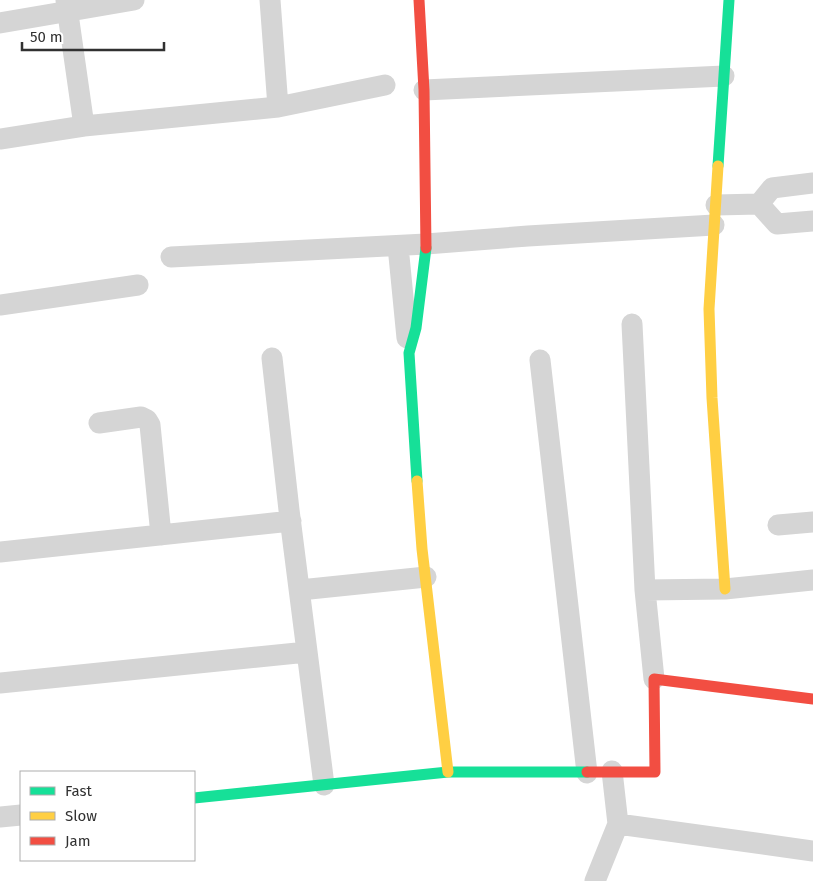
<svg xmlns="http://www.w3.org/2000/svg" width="813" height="881" font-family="'Fira Sans',sans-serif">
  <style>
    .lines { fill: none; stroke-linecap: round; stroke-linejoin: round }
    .street { stroke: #d5d5d5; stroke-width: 21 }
    .fast { stroke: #16e098; stroke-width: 11 }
    .slow { stroke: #ffcf43; stroke-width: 11 }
    .jam { stroke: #f24e42; stroke-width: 11 }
  </style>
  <rect width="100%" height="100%" fill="#fff"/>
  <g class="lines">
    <path class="street" d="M270,0L278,107
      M0,23L134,0
      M424,90L724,76
      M84,126L278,107L385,85
      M0,139L84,126L66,0
      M759,204L772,188L813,183
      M716,205L759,204L777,224L813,221
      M398,246L407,338
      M171,257L426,244L528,236L714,225
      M0,305L138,285
      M632,324L645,590L725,589L813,580
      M272,358L289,510L324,785
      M540,360L587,773
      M99,423L141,417L147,420L150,425L161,535
      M778,525L813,522
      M0,552L291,521
      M300,590L426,577
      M645,590L654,679
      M0,683L307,652
      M612,771L618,824
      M0,817L21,815
      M595,881L618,824L813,851"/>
    <path class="fast" d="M718,166L729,0
      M417,481L409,353L416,328L426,248
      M194,798L448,772H587"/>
    <path class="slow" d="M718,166L709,309L712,398L725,589
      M417,481L422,549L448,772"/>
    <path class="jam" d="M419,0L424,90L426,248
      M587,772H655L654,679L813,699"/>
  </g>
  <rect x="20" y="771" width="175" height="90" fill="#ffffff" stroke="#adadad"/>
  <rect x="30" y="787" width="25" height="8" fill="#16e098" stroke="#adadad"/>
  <text x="65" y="796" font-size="15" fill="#313131">Fast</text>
  <rect x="30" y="812" width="25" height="8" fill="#ffcf43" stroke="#adadad"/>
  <text x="65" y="821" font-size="15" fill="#313131">Slow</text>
  <rect x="30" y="837" width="25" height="8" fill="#f24e42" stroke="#adadad"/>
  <text x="65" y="846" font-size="15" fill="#313131">Jam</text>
  <path d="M22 42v8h142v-8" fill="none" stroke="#313131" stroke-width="2.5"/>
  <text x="30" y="42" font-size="15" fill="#313131" stroke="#ffffff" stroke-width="4" paint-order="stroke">50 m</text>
</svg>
